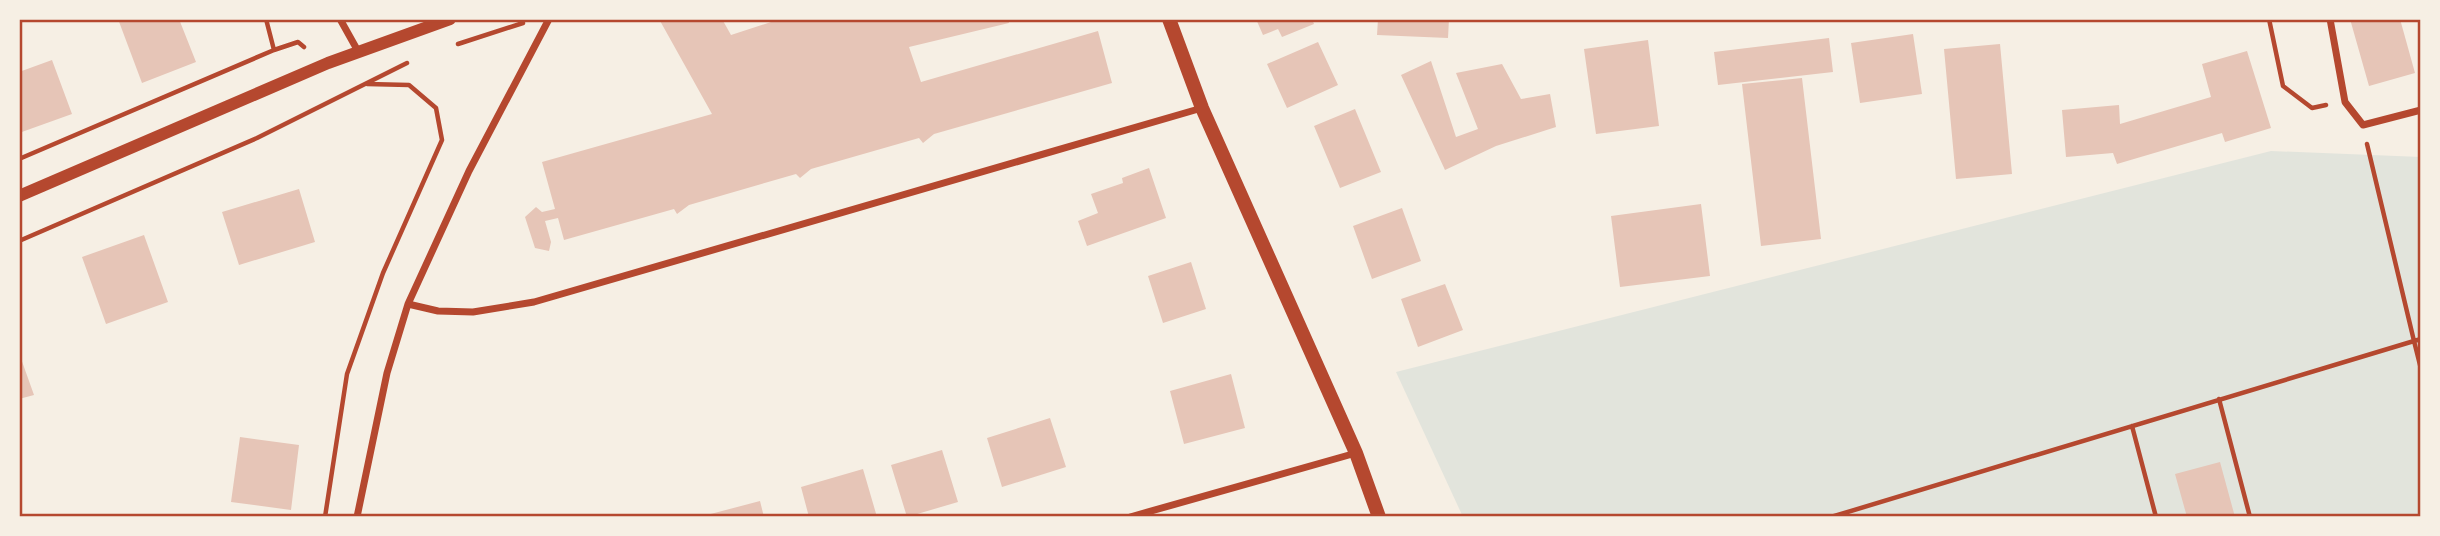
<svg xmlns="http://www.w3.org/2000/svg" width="2440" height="536" font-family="Commissioner,sans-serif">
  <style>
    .green { fill: #e2e4dc }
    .building { fill: #e6c5b7 }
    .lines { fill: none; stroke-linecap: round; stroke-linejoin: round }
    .path { stroke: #b5482f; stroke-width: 4.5 }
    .minor { stroke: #b5482f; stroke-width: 7 }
    .tertiary { stroke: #b5482f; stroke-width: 12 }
    .secondary { stroke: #b5482f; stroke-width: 14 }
    .neatline { fill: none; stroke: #b5482f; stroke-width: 2.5 }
  </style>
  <rect width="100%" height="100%" fill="#f6efe4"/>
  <path class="green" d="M2271,151L2421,157V517H1463L1396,372Z"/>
  <path class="building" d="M118,19H179L196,62L142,83Z
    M659,19H722L731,35L780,19H1008L1009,23L909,47L921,82L1098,31L1112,83L934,134L923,143L919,138L811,169L800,178L796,174L689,205L677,214L674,209L564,240L558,218L545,221L551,242L549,251L535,248L525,217L536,207L542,212L555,209L542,162L712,114Z
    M1256,19H1312L1314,24L1282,37L1278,29L1263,35Z
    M1378,19H1449L1448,38L1377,35Z
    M2350,19H2400L2415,73L2369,86Z
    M1913,34L1922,94L1860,103L1851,43Z
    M1829,38L1833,72L1718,85L1714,52Z
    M1648,40L1659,126L1596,134L1584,49Z
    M1318,42L1338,85L1287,108L1267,64Z
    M2000,44L2012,174L1956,179L1944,49Z
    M2247,51L2271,128L2225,142L2222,133L2117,164L2113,153L2066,157L2062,110L2119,105L2120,124L2211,97L2202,64Z
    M52,60L72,114L19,133V72Z
    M1431,61L1456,137L1478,129L1456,73L1502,64L1521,99L1550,94L1556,127L1496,146L1445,170L1401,75Z
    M1802,78L1821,239L1761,246L1742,84Z
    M1355,109L1381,172L1340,188L1314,126Z
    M1149,168L1166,218L1087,246L1078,221L1098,213L1091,194L1123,183L1122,178Z
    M299,189L315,242L239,265L222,212Z
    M1701,204L1710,276L1620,287L1611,216Z
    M1402,208L1421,261L1372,279L1353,226Z
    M144,235L168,302L106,324L82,257Z
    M1191,262L1206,309L1163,323L1148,276Z
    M1445,284L1463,330L1418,347L1401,299Z
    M19,353L34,395L19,399Z
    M1231,374L1245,428L1184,444L1170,391Z
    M1050,418L1066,467L1002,487L987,438Z
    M240,437L299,445L291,510L231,502Z
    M942,450L958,502L907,517L891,465Z
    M2220,462L2235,517H2187L2175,474Z
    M863,469L877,517H809L801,487Z
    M760,501L764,517H703V516Z"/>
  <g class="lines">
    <path class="path" d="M266,19L274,50
      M2269,19L2283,86L2312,108L2326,105
      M458,44L523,23
      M2367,144L2414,341L2421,339
      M19,159L274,50L298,42L304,47
      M19,241L257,138L407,63
      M2219,399L2250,517
      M2132,426L2156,517
      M325,517L347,374L383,273L442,140L436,108L409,85L367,84
      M1831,517L2414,341L2421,369"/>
    <path class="minor" d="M340,19L359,53
      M2330,19L2345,102L2363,125L2421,110
      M408,304L438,311L473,312L534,302L1202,108
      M357,517L387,373L408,304L469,171L549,19
      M1130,517L1356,453"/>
    <path class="tertiary" d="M19,196L328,63L450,19"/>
    <path class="secondary" d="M1169,19L1202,108L1356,453L1379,517"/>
  </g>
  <rect width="2440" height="536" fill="none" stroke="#f6efe4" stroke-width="42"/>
  <rect x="21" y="21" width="2398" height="494" class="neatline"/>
</svg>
